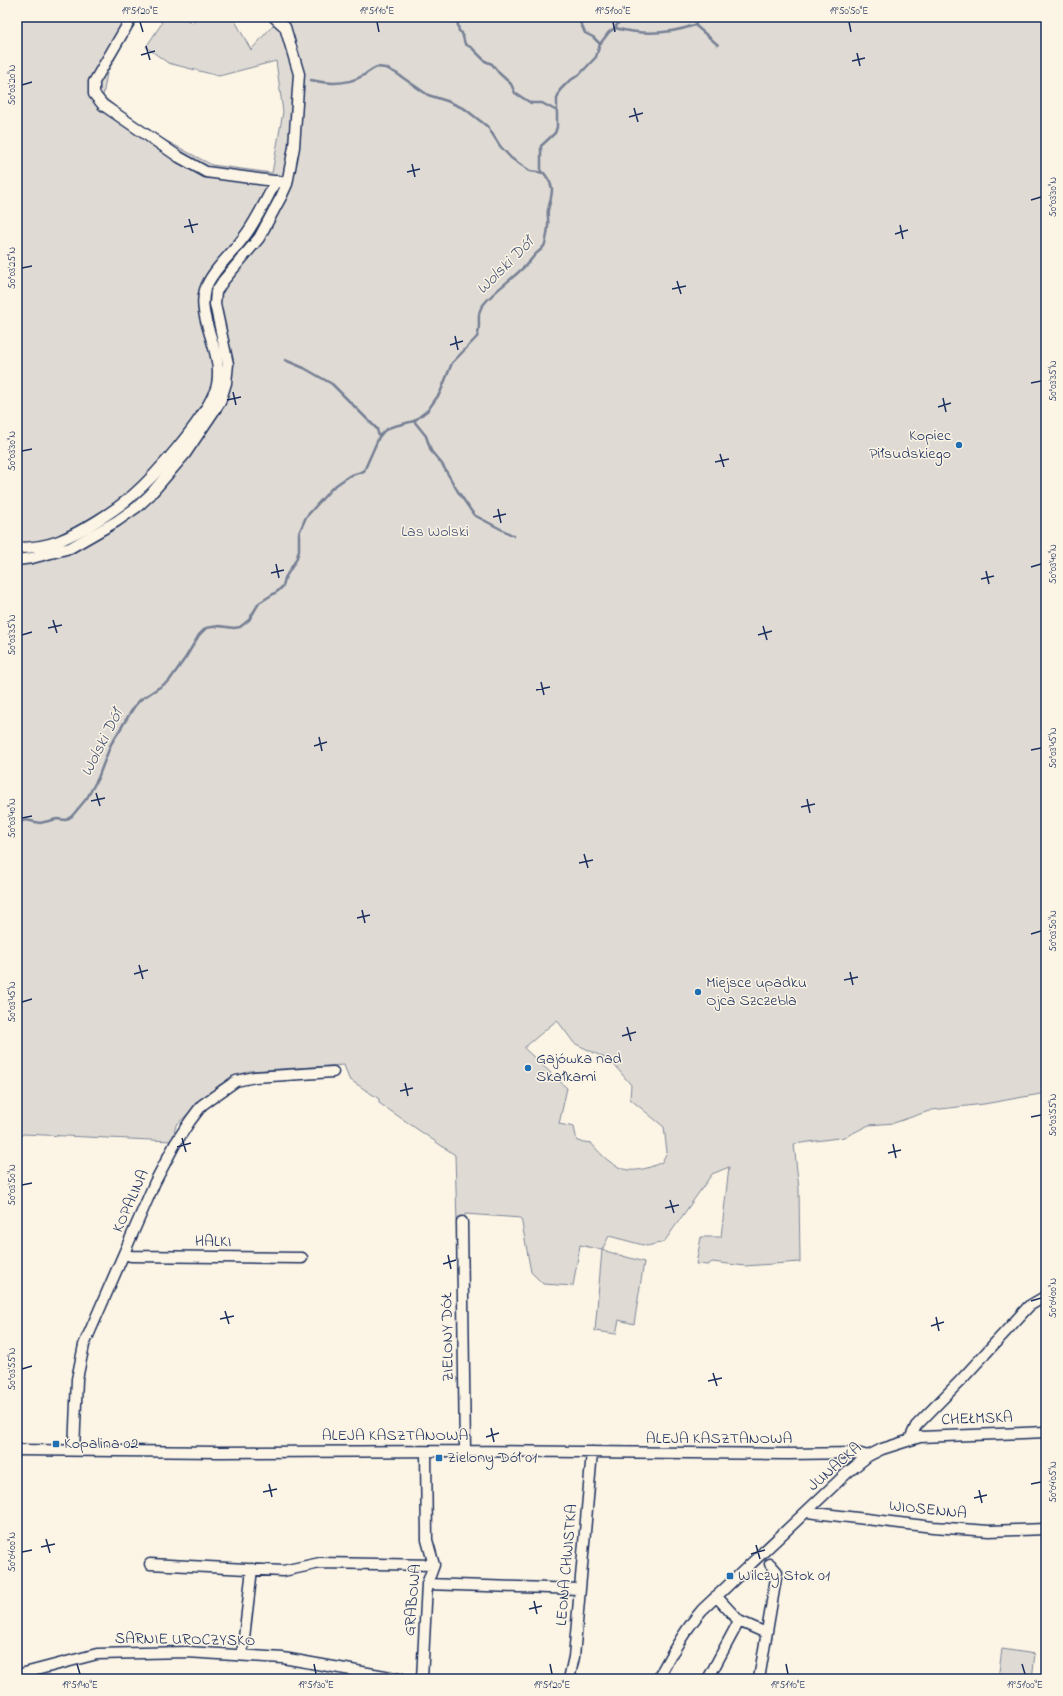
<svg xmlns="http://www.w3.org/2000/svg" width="1063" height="1696" font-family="'Indie Flower',sans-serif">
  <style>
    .green { fill: #dfdbd4; stroke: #7d8599; fill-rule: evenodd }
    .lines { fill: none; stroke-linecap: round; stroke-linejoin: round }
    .stream { stroke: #767f94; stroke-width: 2.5 }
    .minor-casing { stroke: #1b2f5e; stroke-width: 13 }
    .minor { stroke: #fcf5e5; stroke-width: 10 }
    .ticks { fill: none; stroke: #1b2f5e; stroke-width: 1.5 }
    .poi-dot { fill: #1f6fb2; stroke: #fcf5e5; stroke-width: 1.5 }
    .labels { text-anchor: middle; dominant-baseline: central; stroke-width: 3; stroke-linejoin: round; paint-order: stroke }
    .poi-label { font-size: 16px; fill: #1b2f5e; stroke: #fcf5e5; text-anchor: start }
    .park-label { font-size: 16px; fill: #425176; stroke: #fcf5e5 }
    .street-label { font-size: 16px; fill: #1b2f5e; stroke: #fcf5e5 }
    .water-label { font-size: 17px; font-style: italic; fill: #485779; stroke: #fcf5e5 }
    .neatline { fill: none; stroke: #1b2f5e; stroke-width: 1.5 }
    .ticks-label { font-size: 10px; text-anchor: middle; fill: #1b2f5e }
  </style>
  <rect width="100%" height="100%" fill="#fcf5e5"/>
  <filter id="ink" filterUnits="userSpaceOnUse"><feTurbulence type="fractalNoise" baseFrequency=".025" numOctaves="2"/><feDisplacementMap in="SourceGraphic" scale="8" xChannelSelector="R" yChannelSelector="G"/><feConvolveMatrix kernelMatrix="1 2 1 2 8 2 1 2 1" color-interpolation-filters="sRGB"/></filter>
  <g filter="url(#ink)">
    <path class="green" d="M17,17H181L193,23L197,17H233L251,50L274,24L267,17H1046V1093L984,1104L932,1110L894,1123L869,1125L845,1137L794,1144L799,1189L800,1262L745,1266L712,1262L708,1265L696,1264L701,1237H721L729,1167L712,1174L664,1242L647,1246L609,1236L602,1250L644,1262L634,1324L619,1320L616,1334L595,1331L602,1250L580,1245L573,1286L543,1284L531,1272L521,1218L465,1214V1225L457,1223L455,1155L379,1103V1099L349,1079L344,1065L249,1071L219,1085L176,1125L172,1141L23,1134L17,1140ZM156,17L162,23L146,47L168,63L219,76L276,61L283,112L272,173L212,165L155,135L116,107L103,96L107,73L135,22ZM557,1020L574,1043L611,1061L631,1085L630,1099L664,1127L667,1152L662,1162C629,1178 614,1170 591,1143L577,1141L574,1127L559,1124L567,1088L524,1048Z
      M1002,1649L1035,1654L1032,1679H998Z"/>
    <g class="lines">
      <path class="stream" d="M453,17L457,20L459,31L462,33L465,44L472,48L485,61L492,64L499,73L511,84L515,93L531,103H542L557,111
        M575,17L581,24L585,33L593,37L600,44
        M695,25L718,45
        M615,28C641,35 669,34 695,25L699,17
        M541,172V146L555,133L557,127V99L560,90L568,82L580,74L596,57L600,44L609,32L615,28L622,17
        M285,360L304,368L332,384L377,429L379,437
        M414,421L426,436L431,451L442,464L457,490L474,515L514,536
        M17,828L22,821L26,820L40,823L57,819L66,820L72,816L87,798L98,778L111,744L134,707L140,700L169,681L186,657L199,635L206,628L219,626L234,628L240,627L249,620L259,603L278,591L283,586L285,578L296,560L299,551V533L306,517L332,488L349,476L364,471L379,437L384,431L391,427L414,421L428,410L440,393L452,363L477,337C482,326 475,314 483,305C498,286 520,275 534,256C537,252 541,251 544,246C546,243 548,229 548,225C549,220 547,215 548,210C552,192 556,189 544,173L530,171L511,158L500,146L488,127L465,109L447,101L428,95L396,73L386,68L377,67C372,69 368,72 364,75C348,85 328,84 311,80"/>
      <g class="minor-casing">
        <path id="minor" d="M132,17L94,82V94L103,105L179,157L206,172L281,182
          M17,548C31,548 46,546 59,541C81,532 115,511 133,495C157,474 202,422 214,393C217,388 218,379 218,373C219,346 197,315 205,290C211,271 233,253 244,237C257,220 266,200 276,181
          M17,560L32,558L70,548L117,521L137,507L150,495L185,454L220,402L226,383L228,364L215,304L216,292L223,281L259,238L281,197L287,184L294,147L299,74L285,27L274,17
          M462,1222L465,1451
          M124,1254L131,1256L302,1258
          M910,1439L916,1426L962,1379L1029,1306L1046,1296
          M17,1450L219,1452L465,1451L788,1454L857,1453L868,1456
          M74,1450L77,1379L84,1345L155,1182L175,1144L190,1121L202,1105L236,1081L255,1077L333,1072
          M807,1512L933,1527L989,1531L1046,1529
          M150,1564L283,1571L320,1563L434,1565
          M427,1584L579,1589
          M716,1596L739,1621L766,1633
          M242,1655L252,1569
          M17,1675L97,1654L187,1652L283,1658L402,1679
          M422,1679L427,1584L434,1565L427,1540L426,1452
          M569,1679L574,1657L592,1452
          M658,1679C671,1654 684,1631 702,1610L847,1473L868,1456L882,1449L920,1437L1046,1432
          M708,1679L739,1621
          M759,1679L777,1572L770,1564"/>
      </g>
      <use href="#minor" class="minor"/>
    </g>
  </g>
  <path class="ticks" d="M140,22L143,32M377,22L379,32M613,22L615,32M849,22L851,32M146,46L150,60M857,53L860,66M141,55L155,51M852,61L865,58M22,85L32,82M634,108L638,122M629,117L643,113M412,164L415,177M407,172L420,169M1031,200L1041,197M189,219L193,233M900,225L903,239M184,227L198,224M895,234L908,230M22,268L32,266M677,281L681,294M672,289L686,286M455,336L458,350M450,345L463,341M1031,383L1041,381M233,392L236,405M943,398L946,412M227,400L241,397M938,407L951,403M22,451L32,449M720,454L724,467M715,462L729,459M498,509L501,523M493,517L506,514M276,564L279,578M1031,567L1041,564M986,571L989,584M271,573L284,570M981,579L994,576M53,620L57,633M763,626L767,640M48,628L62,625M22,635L32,632M758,635L772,631M541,682L544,695M536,690L550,687M319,737L322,751M314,746L327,742M1031,750L1041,748M96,793L100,806M807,799L810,813M91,801L105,798M801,807L815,804M22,818L32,816M584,854L588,868M579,863L593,860M362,910L365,923M357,918L370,915M1031,934L1041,931M139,965L143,979M850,972L853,985M134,974L148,970M844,980L858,977M22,1002L32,999M627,1027L631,1041M622,1036L636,1032M405,1083L408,1096M400,1091L413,1088M1031,1117L1041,1115M182,1138L186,1152M893,1144L896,1158M177,1147L191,1143M888,1153L901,1150M22,1185L32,1183M670,1200L674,1213M665,1208L679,1205M448,1255L451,1269M443,1264L456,1260M1031,1301L1041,1298M225,1311L229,1324M936,1317L939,1331M220,1319L234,1316M931,1326L944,1322M22,1369L32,1366M713,1373L717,1386M708,1381L722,1378M491,1428L494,1442M486,1437L499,1433M269,1484L272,1497M1031,1484L1041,1482M979,1490L982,1503M263,1492L277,1489M974,1498L987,1495M46,1539L50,1553M756,1545L760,1559M41,1547L55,1544M22,1552L32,1550M751,1554L765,1550M534,1601L537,1614M529,1609L542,1606M77,1664L80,1674M314,1664L316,1674M550,1664L552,1674M786,1664L788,1674M1022,1664L1025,1674"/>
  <g class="poi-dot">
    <circle cx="959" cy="445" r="4"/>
    <circle cx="698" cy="992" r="4"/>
    <circle cx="528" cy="1068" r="4"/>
    <rect x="52" y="1440" width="8" height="8" rx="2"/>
    <rect x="435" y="1454" width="8" height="8" rx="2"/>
    <rect x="726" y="1572" width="8" height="8" rx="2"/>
  </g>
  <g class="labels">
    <g class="poi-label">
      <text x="951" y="436" text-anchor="end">Kopiec<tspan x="951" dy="18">Piłsudskiego</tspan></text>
      <text x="706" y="983">Miejsce upadku<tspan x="706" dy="18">Ojca Szczebla</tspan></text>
      <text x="536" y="1059">Gajówka nad<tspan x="536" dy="18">Skałkami</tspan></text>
      <text x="64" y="1444">Kopalina 02</text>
      <text x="447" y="1458">Zielony Dół 01</text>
      <text x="738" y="1576">Wilczy Stok 01</text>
    </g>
    <g class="park-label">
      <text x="435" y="532">Las Wolski</text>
    </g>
    <g class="street-label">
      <text transform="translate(131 1201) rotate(-66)">KOPALINA</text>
      <text transform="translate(213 1242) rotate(1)">HALKI</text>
      <text transform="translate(448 1337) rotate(-91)">ZIELONY DÓŁ</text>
      <text transform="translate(977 1419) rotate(-2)">CHEŁMSKA</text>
      <text x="395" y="1436">ALEJA KASZTANOWA</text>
      <text x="719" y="1439">ALEJA KASZTANOWA</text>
      <text transform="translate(835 1467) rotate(-41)">JUNACKA</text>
      <text transform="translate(928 1510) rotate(6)">WIOSENNA</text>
      <text transform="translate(567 1565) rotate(-85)">LEONA CHWISTKA</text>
      <text transform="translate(413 1600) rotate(-85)">GRABOWA</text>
      <text transform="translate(185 1640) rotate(1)">SARNIE UROCZYSKO</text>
    </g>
    <g class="water-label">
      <text transform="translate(505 266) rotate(-45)">Wolski Dół</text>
      <text transform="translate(102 743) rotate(-63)">Wolski Dół</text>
    </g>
  </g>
  <rect width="1063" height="1696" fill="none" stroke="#fcf5e5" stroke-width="44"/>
  <rect x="22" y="22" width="1019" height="1652" class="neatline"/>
  <g class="ticks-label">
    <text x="140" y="14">19°51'20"E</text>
    <text x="377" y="14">19°51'10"E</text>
    <text x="613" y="14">19°51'00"E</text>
    <text x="849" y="14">19°50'50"E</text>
    <text transform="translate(11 85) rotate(-90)" y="4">50°03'20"N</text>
    <text transform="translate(1052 197) rotate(-90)" y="4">50°03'30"N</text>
    <text transform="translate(11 268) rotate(-90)" y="4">50°03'25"N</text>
    <text transform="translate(1052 381) rotate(-90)" y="4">50°03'35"N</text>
    <text transform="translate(11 451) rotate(-90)" y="4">50°03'30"N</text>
    <text transform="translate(1052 564) rotate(-90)" y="4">50°03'40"N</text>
    <text transform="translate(11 635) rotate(-90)" y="4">50°03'35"N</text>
    <text transform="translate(1052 748) rotate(-90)" y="4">50°03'45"N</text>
    <text transform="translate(11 818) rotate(-90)" y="4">50°03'40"N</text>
    <text transform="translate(1052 931) rotate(-90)" y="4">50°03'50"N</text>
    <text transform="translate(11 1002) rotate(-90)" y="4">50°03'45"N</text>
    <text transform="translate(1052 1115) rotate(-90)" y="4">50°03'55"N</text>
    <text transform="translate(11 1185) rotate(-90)" y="4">50°03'50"N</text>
    <text transform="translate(1052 1298) rotate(-90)" y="4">50°04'00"N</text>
    <text transform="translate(11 1369) rotate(-90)" y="4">50°03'55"N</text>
    <text transform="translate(1052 1482) rotate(-90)" y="4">50°04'05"N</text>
    <text transform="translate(11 1552) rotate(-90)" y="4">50°04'00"N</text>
    <text x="80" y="1688">19°51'40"E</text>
    <text x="316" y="1688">19°51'30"E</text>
    <text x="552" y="1688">19°51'20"E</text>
    <text x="788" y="1688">19°51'10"E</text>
    <text x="1025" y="1688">19°51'00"E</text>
  </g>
</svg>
